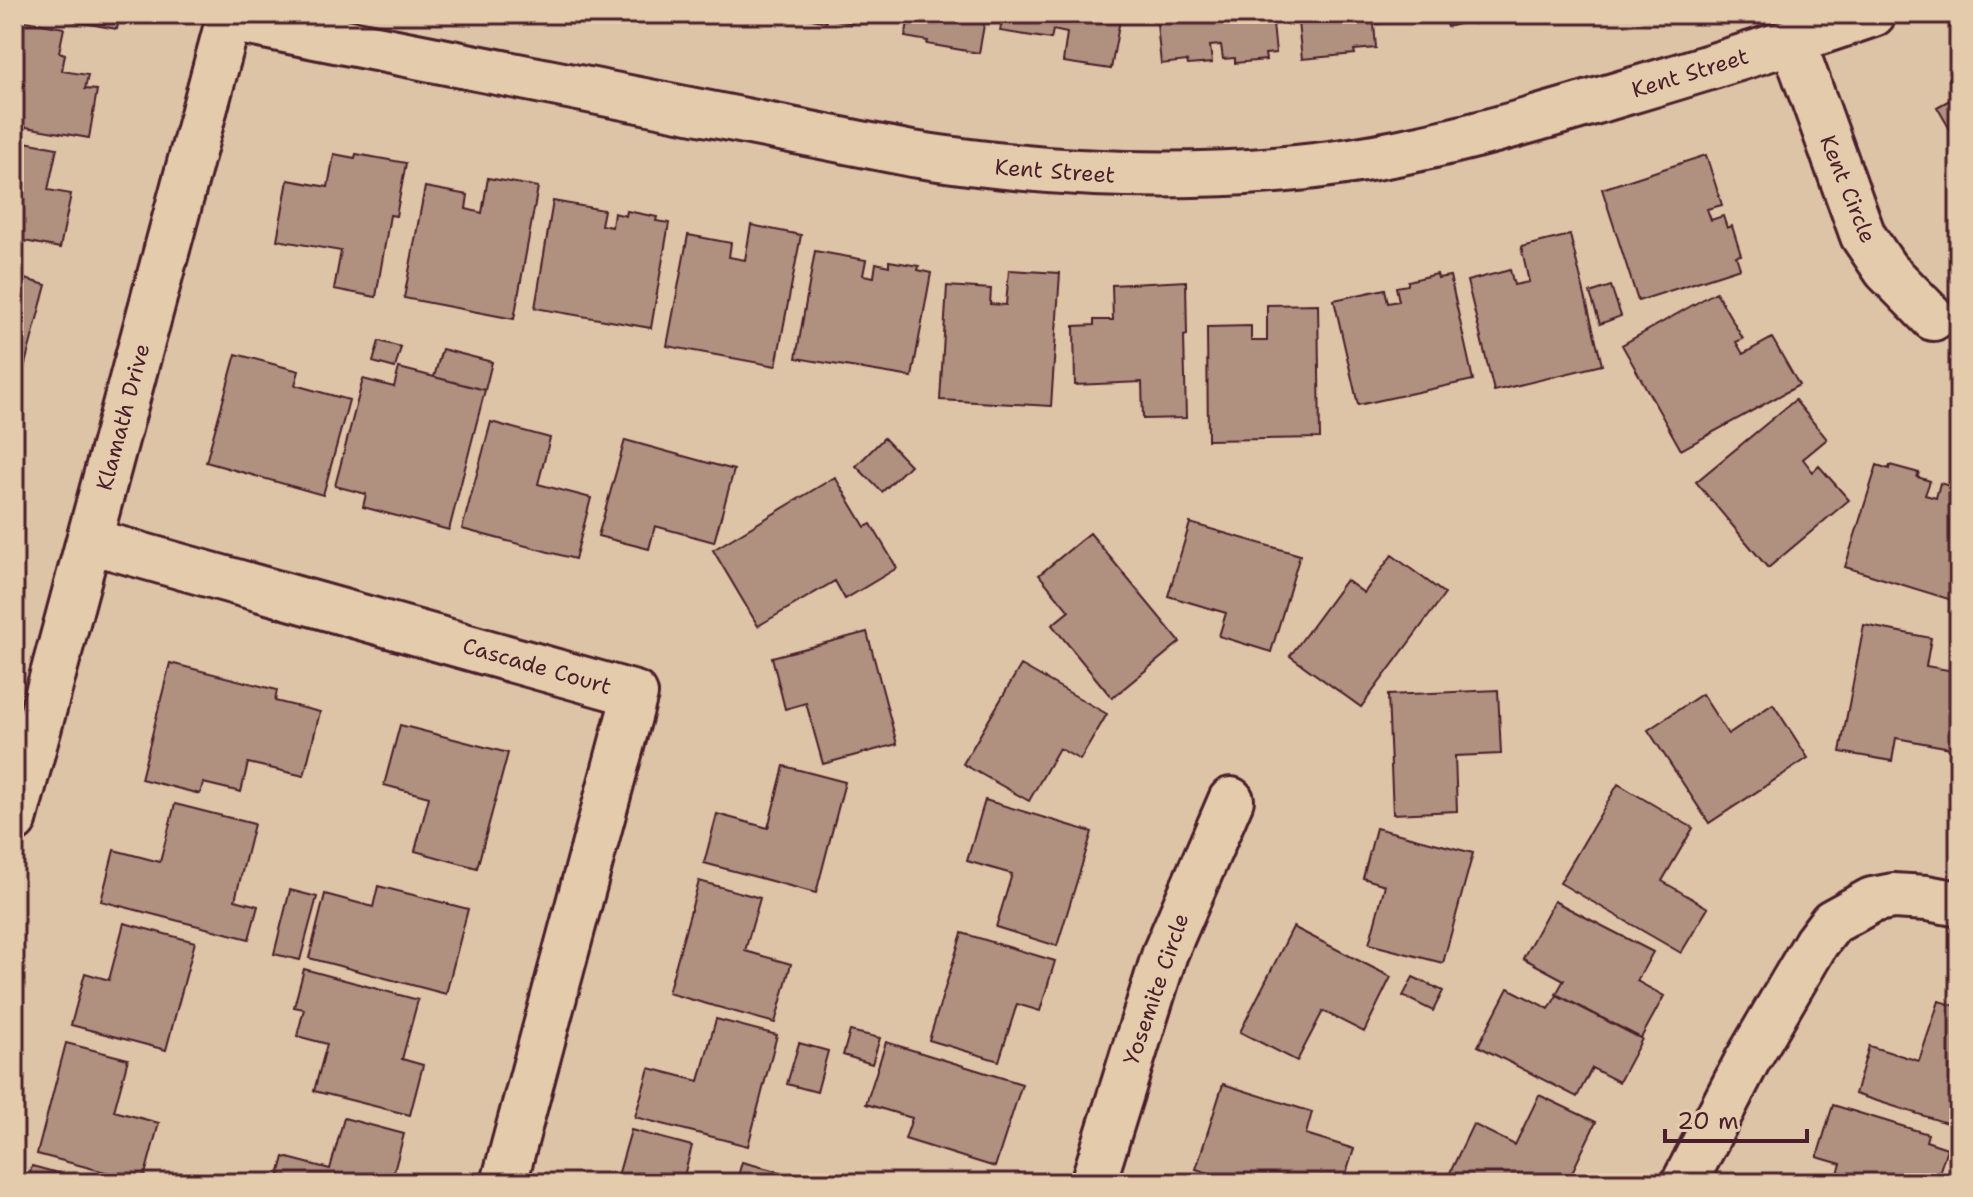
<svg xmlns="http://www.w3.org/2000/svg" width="1973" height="1197" font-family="'Shantell Sans',sans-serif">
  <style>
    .building { fill: #b09180; stroke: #4a1f2b; stroke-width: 2 }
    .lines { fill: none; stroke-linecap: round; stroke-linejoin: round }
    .street-casing { stroke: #4a1f2b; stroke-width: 50 }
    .street { stroke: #e4cbac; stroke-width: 44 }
    .labels { text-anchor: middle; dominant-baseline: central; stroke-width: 6; stroke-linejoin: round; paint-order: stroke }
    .street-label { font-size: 22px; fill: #4a1f2b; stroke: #e4cbac }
  </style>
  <rect width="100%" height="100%" fill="#dec4a7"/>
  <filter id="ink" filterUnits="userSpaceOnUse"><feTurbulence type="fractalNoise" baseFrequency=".0125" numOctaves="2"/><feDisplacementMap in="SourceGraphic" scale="16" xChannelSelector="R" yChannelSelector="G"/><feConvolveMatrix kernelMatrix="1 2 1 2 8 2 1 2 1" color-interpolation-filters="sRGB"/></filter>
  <g filter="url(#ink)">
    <path class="building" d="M35,14H120L117,29Z
      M803,14H855L853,23L826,18V22L802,17Z
      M910,14H986L979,53L927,44L928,41L905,37Z
      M1003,14H1121L1111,69L1063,62L1067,33L1053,30L1051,39L1000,31Z
      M1156,14H1272L1276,53L1265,54L1266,60L1235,63V58L1223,59L1221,45L1210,46L1212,63L1188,65L1187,61L1161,64Z
      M1297,14H1394V22L1374,24L1376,48L1354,50L1355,54L1302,59Z
      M1443,14H1496L1497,17L1474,24L1473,20L1447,27Z
      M14,19L64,28L59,52L65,54L62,71L88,75L85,89L97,90L89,138L14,125Z
      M1959,95V145L1937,107Z
      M14,140L57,148L48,190L71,194L60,248L14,239Z
      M334,154L355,158L356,154L406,163L396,216L390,215L376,297L334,289L341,251L277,240L288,180L328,187Z
      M1706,155L1722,205L1707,209L1711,220L1723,216L1727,228L1732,226L1741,255L1736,256L1740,268L1638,301L1602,189Z
      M488,178L538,187L514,319L404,298L425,187L468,195L466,209L482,213Z
      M553,201L604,210L601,225L612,227L614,213L626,216L627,211L657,217L656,221L669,223L651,328L535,308Z
      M751,225L801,235L776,366L667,346L688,235L731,243L729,257L745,260Z
      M1570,235L1602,365L1494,391L1467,281L1510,270L1514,285L1529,282L1521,247Z
      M815,251L866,260L863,275L874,277L876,263L889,266V261L919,266L918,270L931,273L912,377L796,358Z
      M1009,270L1060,273L1051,406L940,400L947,286L991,289L990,304L1006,305Z
      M1437,274L1438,278L1450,276L1473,380L1358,405L1334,300L1385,289L1388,303L1399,301L1396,287L1408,285V281Z
      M14,276L46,285L16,398L14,397Z
      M1186,281L1187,335L1184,336L1186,418L1143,419L1142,382L1075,385L1074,326L1094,325V320H1113L1112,285Z
      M1611,286L1621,316L1600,324L1590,293Z
      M1716,292L1743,339L1736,342L1743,354L1772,338L1799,385L1681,450L1622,345Z
      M1318,304L1320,438L1208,440L1207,327L1251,326V341H1267V305Z
      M379,341L401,347L395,368L373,362Z
      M442,349L492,362L485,390L434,377Z
      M236,354L299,371L295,385L349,400L323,495L206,462Z
      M399,368L485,390L449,530L363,507L366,494L335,486L363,379L394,387Z
      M1795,400L1827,439L1803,459L1813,472L1819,466L1849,500L1768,568L1696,482Z
      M491,422L550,438L538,484L591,498L575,559L462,529Z
      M884,438L910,465L882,492L856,466Z
      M625,440L734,470L714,542L655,526L649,549L598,536Z
      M1877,465L1889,469L1890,465L1919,473L1917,477L1930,481L1925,495L1936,498L1940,483L1959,489L1958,602L1845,567Z
      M835,477L865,527L871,524L897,568L845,599L835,581L758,626L713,550Z
      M1190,523L1300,555L1271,652L1219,636L1226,613L1168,596Z
      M1090,533L1180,642L1112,698L1052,625L1069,611L1039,575Z
      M1392,555L1445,594L1361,707L1290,656L1346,580L1364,593Z
      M1864,625L1931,638L1926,666L1959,672V735L1956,749L1896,738L1892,761L1840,752Z
      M867,632L897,744L823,764L806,703L785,709L772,657Z
      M170,663L277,690L275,701L320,712L304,776L248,763L241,792L203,783L200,794L141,779Z
      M1021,665L1107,714L1080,760L1059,748L1029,801L963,764Z
      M1498,690L1501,754L1455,756L1457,811L1393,814L1388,695Z
      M1702,694L1728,734L1773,704L1808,758L1709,823L1648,730Z
      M400,725L508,753L477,868L415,851L429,797L384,785Z
      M784,766L845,782L816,893L704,863L717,814L768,828Z
      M1618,784L1693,828L1662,881L1708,908L1681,953L1560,883Z
      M985,800L1092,832L1057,946L996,927L1012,874L967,861Z
      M175,804L254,824L235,900L258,906L249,939L101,901L114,850L160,862Z
      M1376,828L1473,853L1443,963L1369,944L1385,885L1363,878Z
      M699,881L760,898L745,951L791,964L775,1023L668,993Z
      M378,886L468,909L446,994L309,958L325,894L373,907Z
      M290,890L317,897L300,960L274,954Z
      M1554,901L1653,952L1637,981L1664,996L1641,1038L1556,994L1564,980L1523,958Z
      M124,923L195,942L166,1050L71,1025L85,973L109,980Z
      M1293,927L1391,977L1364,1032L1323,1011L1297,1061L1240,1032Z
      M962,933L1055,961L1040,1011L1017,1004L999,1061L929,1040Z
      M304,969L418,1000L402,1059L423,1065L410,1115L314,1091L327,1044L297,1036L304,1009L294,1007Z
      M1413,977L1443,991L1433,1011L1403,996Z
      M1508,988L1549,1009L1557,995L1642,1039L1619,1082L1592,1068L1577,1097L1478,1046Z
      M1939,1001L1959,1007V1127L1855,1094L1869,1046L1919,1061Z
      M716,1019L777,1035L748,1146L635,1117L649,1068L699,1081Z
      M850,1031L880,1038L872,1064L843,1055Z
      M886,1042L1022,1084L995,1167L905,1139L912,1118L866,1104Z
      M66,1043L128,1059L114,1111L159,1123L143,1182L37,1154Z
      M799,1043L828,1051L817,1092L787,1084Z
      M1223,1084L1312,1112L1306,1134L1354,1149L1343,1183H1241L1196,1169Z
      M1539,1095L1596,1122L1567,1183L1446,1181L1473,1124L1515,1145Z
      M1833,1105L1928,1134L1926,1141L1947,1148L1936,1183H1835L1841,1164L1817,1157Z
      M344,1118L404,1134L391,1183H277L284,1157L330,1169Z
      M631,1130L692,1146L682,1183H616Z
      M742,1162L784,1173L781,1183H736Z
      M32,1166L95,1183H27Z"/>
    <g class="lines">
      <g class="street-casing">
        <path id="street" d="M229,19L912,154C1040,174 1167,181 1297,168C1407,157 1514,126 1620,94C1705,69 1789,43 1873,14
          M1793,42L1863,236L1886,270L1933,318
          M90,541L635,694L504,1183
          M14,820L230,14
          M1093,1183L1165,953L1231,800
          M1684,1183L1747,1061L1816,943L1832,922L1872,900L1893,896L1927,898L1959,904"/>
      </g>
      <use href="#street" class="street"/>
    </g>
  </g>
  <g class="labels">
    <g class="street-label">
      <text transform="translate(1690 73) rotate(-17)">Kent Street</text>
      <text transform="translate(1055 171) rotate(4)">Kent Street</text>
      <text transform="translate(1848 189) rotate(68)">Kent Circle</text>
      <text transform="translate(123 417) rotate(-75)">Klamath Drive</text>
      <text transform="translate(537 666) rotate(16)">Cascade Court</text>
      <text transform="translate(1156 989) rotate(-71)">Yosemite Circle</text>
    </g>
  </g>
  <rect width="1973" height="1197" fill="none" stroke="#e4cbac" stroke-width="48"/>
  <rect x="24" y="24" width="1925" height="1149" fill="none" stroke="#4a1f2b" stroke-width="3" filter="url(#ink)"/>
  <path d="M1665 1129v12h142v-12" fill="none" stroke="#4a1f2b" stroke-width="4"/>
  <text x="1677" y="1129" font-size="24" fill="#4a1f2b" stroke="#e4cbac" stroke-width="6" paint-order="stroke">20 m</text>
</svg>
